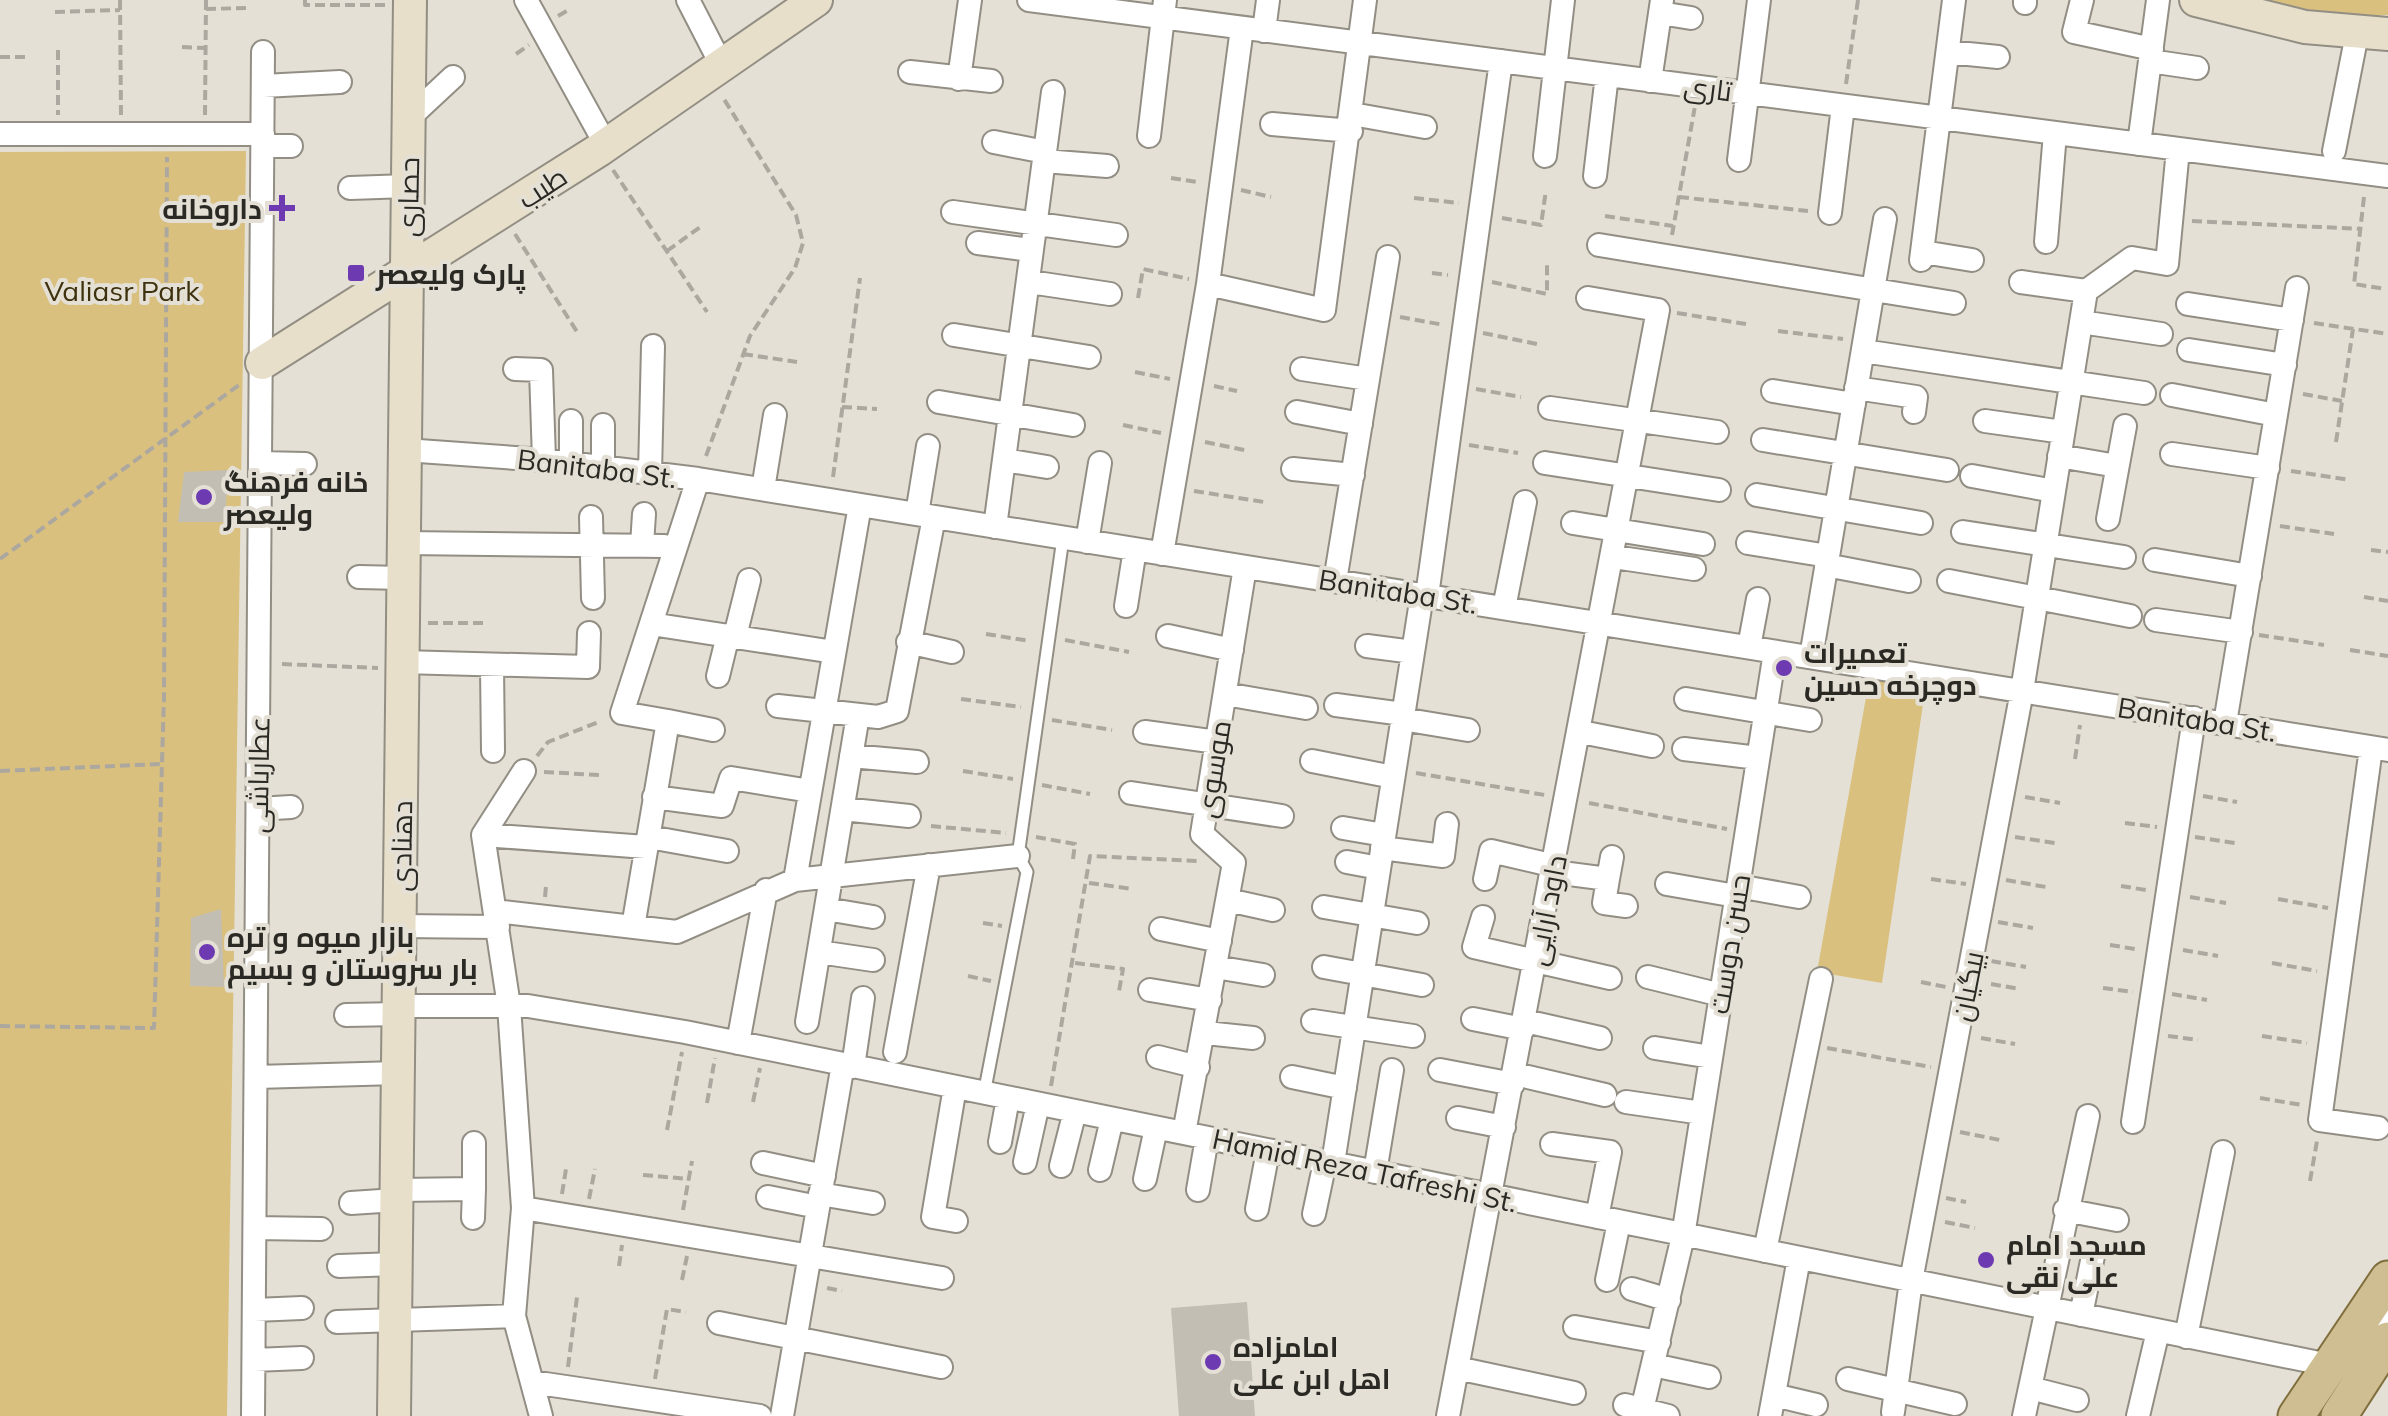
<svg xmlns="http://www.w3.org/2000/svg" width="2388" height="1416" font-family="Mulish,Cairo,sans-serif">
  <style>
    .green { fill: #d9c07f }
    .building { fill: #c3beb3 }
    .lines { fill: none; stroke-linecap: round; stroke-linejoin: round }
    .lane-casing { stroke: #928e84; stroke-width: 15 }
    .street-casing { stroke: #928e84; stroke-width: 26 }
    .secondary-casing { stroke: #928e84; stroke-width: 36 }
    .primary-casing { stroke: #806e3d; stroke-width: 39 }
    .path { stroke: #aca89f; stroke-width: 4; stroke-dasharray: 10 5; stroke-linecap: butt }
    .lane { stroke: #fff; stroke-width: 11 }
    .street { stroke: #fff; stroke-width: 22 }
    .secondary { stroke: #e7dfc9; stroke-width: 32 }
    .primary { stroke: #cebe92; stroke-width: 35 }
    .poi-dot { fill: #6e3ab1; stroke: #e5e0d5; stroke-width: 4 }
    .labels { text-anchor: middle; dominant-baseline: central; stroke-width: 8; stroke-linejoin: round; paint-order: stroke }
    .street-label { font-size: 28px; fill: #2a2924; stroke: #e5e0d5 }
    .poi-label { font-size: 28px; font-weight: bold; fill: #2a2924; stroke: #e5e0d5; text-anchor: start }
    .park-label { font-size: 28px; fill: #3d310e; stroke: #e5e0d5 }
  </style>
  <rect width="100%" height="100%" fill="#e5e0d5"/>
  <path class="green" d="M2244,0H2388V15L2359,17Z
    M246,151L227,1416H0V152Z
    M1870,675L1926,684L1882,983L1817,972Z"/>
  <path class="building" d="M228,470L225,522H178L184,472Z
    M221,909L224,987L190,986L191,918Z
    M1247,1302L1255,1416H1179L1171,1308Z"/>
  <g class="lines">
    <g class="lane-casing">
      <path id="lane" d="M984,1094L1027,872L1018,856L1063,538
        M2372,1337L2388,1314"/>
    </g>
    <g class="street-casing">
      <path id="street" d="M526,0L606,145
        M688,0L721,64
        M1029,0L2388,176
        M2082,0L2074,32L2152,49
        M2025,3V0
        M1660,13L1691,18
        M1264,31L1268,0
        M1948,52L1998,57
        M2150,61L2197,68
        M910,72L991,81
        M959,79L970,0
        M1650,81L1662,0
        M263,86L340,82
        M1352,114L1425,127
        M409,118L453,77
        M1272,124L1351,131
        M0,134H263
        M1149,136L1165,0
        M994,142L1045,152
        M2139,144L2158,0
        M264,146H291
        M2334,151L2357,34
        M1545,156L1563,0
        M1739,160L1759,0
        M1044,161L1107,166
        M1595,176L1607,75
        M350,188L408,186
        M953,212L1116,235
        M1830,213L1843,106
        M2046,242L2055,133
        M978,243L1030,250
        M1599,245L1954,303
        M1923,252L1972,260
        M1921,260L1954,0
        M1030,282L1110,294
        M2021,282L2086,291
        M1208,284L1324,310L1365,0
        M2086,291L2132,258L2167,264L2178,149
        M2188,304L2292,320
        M2081,322L2161,334
        M954,335L1089,357
        M2189,350L2285,365
        M1863,351L2144,393
        M515,369L541,370L544,460
        M1302,369L1368,379
        M1856,388L1916,397L1914,412
        M1773,391L1854,404
        M2172,395L2276,415
        M939,402L1073,425
        M1550,408L1717,432
        M1297,412L1361,424
        M1985,421L2063,432
        M603,425V467
        M1763,440L1947,470
        M405,450L544,460L698,479L2388,750
        M2172,454L2268,468
        M2059,456L2117,466
        M1004,460L1047,467
        M261,463L305,464
        M571,463V421
        M1545,463L1719,490
        M1293,469L1353,475
        M650,473L653,346
        M1972,476L2054,491
        M763,489L775,415
        M1757,495L1921,523
        M917,514L928,446
        M591,517L593,598
        M2108,519L2125,426
        M1573,523L1703,544
        M995,527L1053,92
        M1963,532L2124,557
        M1087,542L1100,463
        M404,543L664,546
        M1748,543L1828,556
        M642,545L644,514
        M1162,554L1208,284L1242,28
        M1614,557L1694,569
        M2155,560L2250,576
        M1826,565L1909,581
        M359,577L403,578
        M1335,581L1388,257
        M1949,581L2130,616
        M1427,596L1501,61
        M1126,606L1135,549
        M1504,608L1525,502
        M2156,620L2241,632
        M651,624L834,652
        M735,636L749,580
        M1168,636L1232,650
        M908,642L952,652
        M1367,646L1413,652
        M1749,647L1758,599
        M1811,657L1885,219
        M402,662L588,667L589,633
        M492,667L493,751
        M718,676L728,635
        M1225,694L1306,708
        M1686,699L1810,720
        M1336,705L1403,714
        M778,706L878,717L897,711L934,517
        M1402,719L1468,730
        M668,721L713,730
        M2225,723L2297,288
        M1145,732L1217,742
        M1581,732L1652,746
        M2371,748L2320,1120L2378,1128
        M1684,749L1758,758
        M851,756L917,762
        M1312,761L1393,777
        M524,771L483,835L509,1006L523,1208L514,1316L541,1416
        M1131,793L1282,816
        M654,797L722,806L731,778L810,791
        M258,809L291,807
        M843,809L909,816
        M1343,828L1384,835
        M483,835L646,847
        M649,837L727,851
        M1382,848L1443,856L1447,824
        M1347,862L1379,868
        M1554,872L1608,879L1612,857
        M1485,879L1491,851L1555,866
        M1608,879L1604,903L1626,906
        M795,880L860,505
        M1667,884L1736,896
        M1738,886L1799,897
        M1228,900L1273,910
        M1324,907L1417,923
        M826,909L873,917
        M495,911L677,932L795,880L1018,856
        M1483,917L1474,947L1610,978
        M400,926L498,927
        M633,927L668,721L622,713L698,479
        M1161,929L1220,941
        M819,952L873,960
        M1215,967L1263,975
        M1324,967L1422,985
        M1648,977L1721,995
        M1150,990L1210,1000
        M399,1006H528L685,1032L2329,1365
        M346,1015L399,1014
        M1473,1019L1523,1029
        M1313,1021L1413,1036
        M1525,1021L1600,1038
        M807,1022L858,715
        M1206,1033L1253,1038
        M738,1043L766,890
        M1655,1048L1711,1057
        M895,1052L929,865
        M1158,1057L1198,1067
        M853,1067L863,998
        M1440,1070L1513,1084
        M1515,1074L1605,1095
        M256,1077L398,1073
        M1292,1077L1345,1088
        M955,1087L933,1217L956,1221
        M1626,1102L1702,1113
        M1458,1118L1504,1127
        M2133,1122L2194,718
        M1184,1133L1234,863L1202,834L1245,567
        M1000,1142L1008,1098
        M1552,1144L1610,1152L1597,1217
        M1025,1162L1038,1104
        M763,1163L824,1176
        M1333,1163L1422,595
        M1061,1166L1075,1111
        M1100,1170L1112,1119
        M1375,1172L1392,1070
        M1145,1179L1156,1128
        M474,1189V1143
        M397,1190L474,1189L473,1218
        M1198,1190L1207,1138
        M820,1194L873,1203
        M768,1197L818,1207
        M351,1203L396,1200
        M523,1208L942,1278
        M1257,1209L1268,1151
        M2065,1210L2117,1220
        M1314,1214L1325,1162
        M255,1228L321,1229
        M1765,1251L1821,979
        M339,1266L396,1264
        M1607,1280L1619,1222
        M1632,1289L1669,1300
        M254,1310L302,1308
        M2081,1315L2093,1256
        M337,1322L514,1316
        M719,1323L941,1367
        M1575,1327L1659,1342
        M2186,1337L2223,1152
        M254,1360L302,1358
        M1653,1365L1709,1377
        M1457,1368L1574,1393
        M1848,1379L1955,1404
        M532,1382L760,1416
        M2030,1388L2077,1400
        M1774,1395L1816,1405
        M1625,1405L1668,1416
        M1642,1410L1683,1236L1775,652
        M1893,1412L1911,1281L2022,691L2086,291
        M253,1416L263,52
        M782,1416L843,1064
        M1448,1416L1658,310L1588,298
        M1770,1416L1799,1258
        M2024,1416L2088,1116
        M2138,1416L2158,1331"/>
    </g>
    <g class="secondary-casing">
      <path id="secondary" d="M2196,0L2305,27L2388,34
        M262,363L599,150L816,0
        M394,1416L410,0"/>
    </g>
    <g class="primary-casing">
      <path id="primary" d="M2296,1416L2388,1279
        M2339,1416L2388,1340"/>
    </g>
    <path class="path" d="M120,0L121,115
      M305,0V5H385
      M206,9L246,8
      M55,12L120,10
      M558,16L570,9
      M182,47L205,48
      M58,50V115
      M516,54L529,45
      M0,57H25
      M1846,84L1858,0
      M205,115L206,0
      M613,170L707,312
      M1171,178L1198,182
      M1241,190L1271,197
      M1679,197L1808,211
      M2364,197L2354,284L2386,289
      M1414,198L1459,203
      M1605,216L1673,226
      M1502,218L1541,225L1546,190
      M2192,221L2362,229
      M515,234L579,335
      M1672,235L1695,106
      M667,251L703,225
      M1432,273L1448,275
      M1492,282L1547,294V265
      M1138,298L1143,269L1189,279
      M1677,313L1746,324
      M1400,317L1444,325
      M2314,323L2388,334
      M1778,331L1843,339
      M1483,333L1537,344
      M743,354L797,362
      M1135,372L1170,379
      M1214,386L1237,391
      M1476,389L1521,397
      M2303,394L2342,401
      M842,407L877,409
      M1123,425L1161,433
      M1205,442L1249,451
      M2336,442L2353,329
      M1469,445L1518,453
      M706,456L750,336L795,268L803,243L796,215L722,96
      M2291,471L2350,480
      M833,477L860,278
      M1194,491L1264,502
      M2280,526L2334,534
      M2371,550L2388,552
      M0,559L239,385
      M2364,597L2388,601
      M428,623H488
      M986,634L1030,641
      M2259,635L2324,645
      M1065,640L1129,652
      M2350,650L2388,656
      M282,664L378,668
      M961,699L1021,707
      M1052,720L1112,730
      M537,756L548,742L601,721
      M2075,759L2080,725
      M0,771L160,764
      M963,771L1013,779
      M544,772L599,775
      M1416,773L1545,795
      M1042,785L1090,794
      M2203,796L2237,802
      M2025,797L2060,803
      M1589,803L1727,829
      M2125,823L2157,827
      M931,826L1006,833
      M1036,837L1075,844L1073,859
      M2015,837L2055,843
      M2195,837L2235,843
      M1931,879L1966,884
      M2006,880L2046,887
      M1089,883L1133,889
      M2121,886L2146,890
      M545,897L546,886
      M2190,897L2226,903
      M2278,899L2328,908
      M1998,922L2033,928
      M983,923L1002,926
      M2110,945L2135,949
      M2183,950L2218,956
      M1991,961L2026,967
      M1075,963L1123,969L1119,991
      M2272,963L2317,971
      M968,976L991,981
      M1921,982L1946,987
      M1991,984L2020,989
      M2103,988L2133,992
      M2172,994L2207,1000
      M0,1026L154,1028L164,697L167,157
      M2168,1036L2198,1040
      M2262,1036L2307,1043
      M1981,1038L2015,1044
      M1827,1048L1931,1067
      M1051,1086L1090,856L1197,861
      M2260,1098L2302,1105
      M753,1102L760,1068
      M707,1103L715,1058
      M667,1130L682,1052
      M1960,1132L2000,1140
      M643,1175L689,1179
      M2310,1181L2317,1141
      M562,1194L566,1169
      M1946,1198L1966,1202
      M589,1199L595,1169
      M683,1210L692,1161
      M1945,1222L1975,1228
      M619,1266L622,1245
      M682,1280L687,1256
      M827,1288L842,1291
      M568,1367L577,1297
      M655,1379L667,1309L686,1312"/>
    <use href="#lane" class="lane"/>
    <use href="#street" class="street"/>
    <use href="#secondary" class="secondary"/>
    <use href="#primary" class="primary"/>
  </g>
  <g class="poi-dot">
    <path d="M277 193h10v10h10v10h-10v10h-10v-10h-10v-10h10z"/>
    <rect x="346" y="263" width="20" height="20" rx="5"/>
    <circle cx="204" cy="497" r="10"/>
    <circle cx="1784" cy="668" r="10"/>
    <circle cx="207" cy="952" r="10"/>
    <circle cx="1986" cy="1260" r="10"/>
    <circle cx="1213" cy="1362" r="10"/>
  </g>
  <g class="labels">
    <g class="street-label">
      <text transform="translate(1708 88) rotate(7)">تاری</text>
      <text transform="translate(542 187) rotate(-33)">طیب</text>
      <text transform="translate(408 197) rotate(-89)">حصاری</text>
      <text transform="translate(597 468) rotate(7)">Banitaba St.</text>
      <text transform="translate(1398 591) rotate(9)">Banitaba St.</text>
      <text transform="translate(2197 719) rotate(9)">Banitaba St.</text>
      <text transform="translate(1213 769) rotate(-81)">موسوی</text>
      <text transform="translate(258 775) rotate(-89)">عطارباشی</text>
      <text transform="translate(401 846) rotate(-89)">دهنادی</text>
      <text transform="translate(1546 910) rotate(-79)">داود آرایی</text>
      <text transform="translate(1729 944) rotate(-81)">حسن دوست</text>
      <text transform="translate(1967 986) rotate(-79)">بیگیان</text>
      <text transform="translate(1365 1170) rotate(12)">Hamid Reza Tafreshi St.</text>
    </g>
    <g class="poi-label">
      <text x="262" y="208" text-anchor="end">داروخانه</text>
      <text x="376" y="273">پارک ولیعصر</text>
      <text x="224" y="481">خانه فرهنگ<tspan x="224" dy="32">ولیعصر</tspan></text>
      <text x="1804" y="652">تعمیرات<tspan x="1804" dy="32">دوچرخه حسین</tspan></text>
      <text x="227" y="936">بازار میوه و تره<tspan x="227" dy="32">بار سروستان و بسیم</tspan></text>
      <text x="2006" y="1244">مسجد امام<tspan x="2006" dy="32">علی نقی</tspan></text>
      <text x="1233" y="1346">امامزاده<tspan x="1233" dy="32">اهل ابن علی</tspan></text>
    </g>
    <g class="park-label">
      <text x="122" y="290">Valiasr Park</text>
    </g>
  </g>
</svg>
